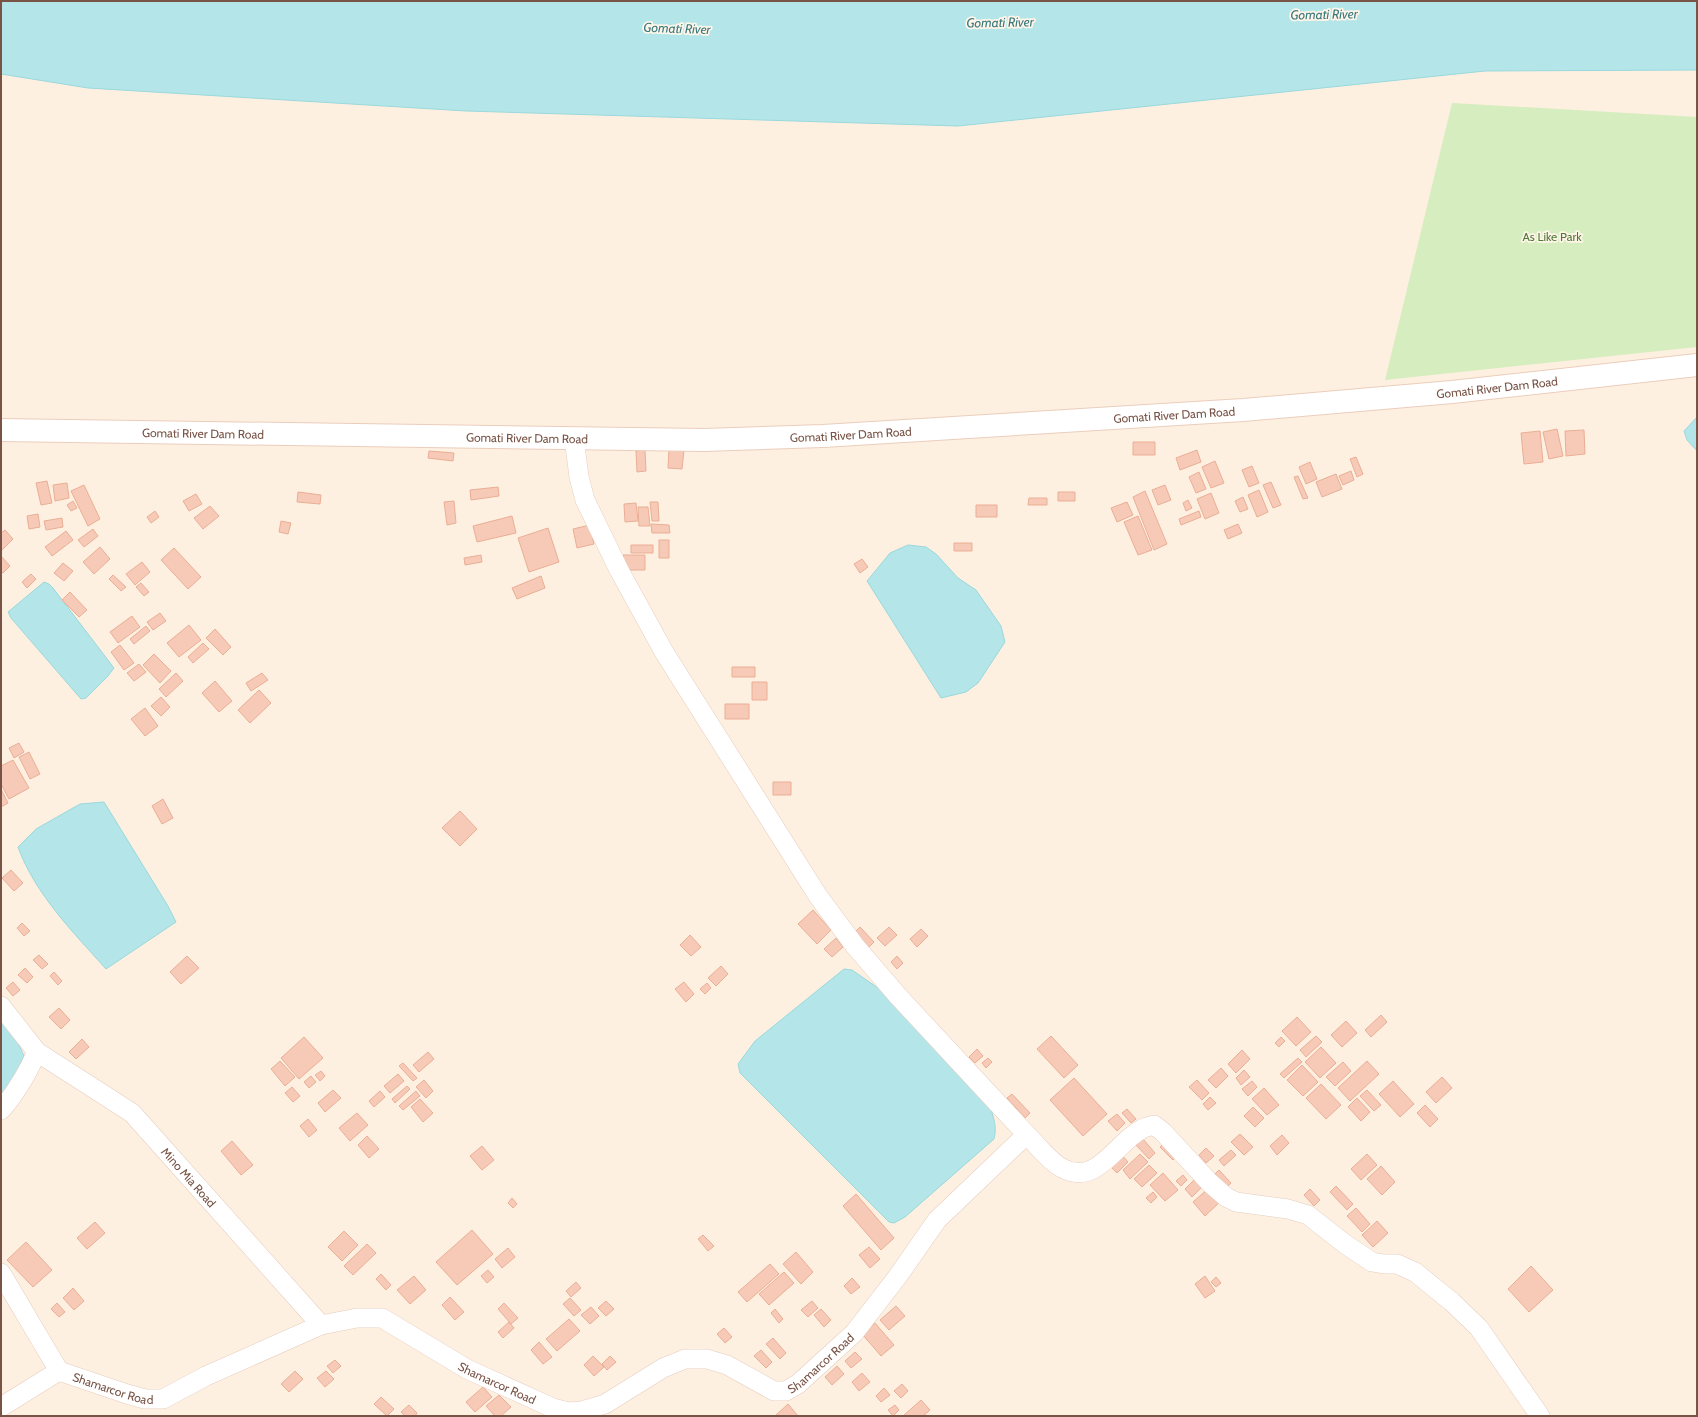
<svg xmlns="http://www.w3.org/2000/svg" width="1698" height="1417" font-family="Cabin,sans-serif">
  <style>
    .green { fill: #d5edbf }
    .water { fill: #b4e6e9; stroke: #99d8dc }
    .building { fill: #f6cab6; stroke: #eaae95 }
    .lines { fill: none; stroke-linecap: round; stroke-linejoin: round }
    .street-casing { stroke: #e5cdbf; stroke-width: 20 }
    .secondary-casing { stroke: #ebcdbc; stroke-width: 24 }
    .street { stroke: #fff; stroke-width: 19 }
    .secondary { stroke: #fff; stroke-width: 22 }
    .labels { text-anchor: middle; dominant-baseline: central; stroke-width: 3.5; stroke-linejoin: round; paint-order: stroke }
    .park-label { font-size: 12px; fill: #52793a; stroke: #fff5e9 }
    .street-label { font-size: 12px; fill: #785346; stroke: #fff5e9 }
    .water-label { font-size: 13px; font-style: italic; fill: #38797e; stroke: #fff5e9 }
  </style>
  <rect width="100%" height="100%" fill="#fef0e1"/>
  <path class="green" d="M1452,103L1697,117V347L1385,380Z"/>
  <path class="water" d="M1,1H1697V70L1485,71L958,126L466,111L88,88L1,74Z
    M1697,417V451L1687,440L1684,431Z
    M908,545L926,547L936,554L958,578L976,590L1001,626L1005,642L978,683L966,692L941,698L867,581L890,553Z
    M44,582L49,584L53,588L114,668L108,676L86,698L81,699L11,618L8,612Z
    M104,802L168,906L176,922L106,969C73,932 35,894 18,847L36,829L80,804Z
    M844,969L852,970L881,990L991,1109C994,1120 997,1127 994,1139L905,1217L894,1223L889,1222L740,1073L738,1064L755,1041Z
    M1,1017L12,1031L24,1056L12,1082L1,1094Z"/>
  <path class="building" d="M1557,429L1563,456L1549,459L1543,432Z
    M1584,430L1585,454L1566,456L1565,431Z
    M1540,431L1543,462L1524,464L1521,433Z
    M1133,442H1155V455H1133Z
    M669,449L684,450L682,469L668,468Z
    M645,450L646,471L637,472L636,451Z
    M1197,450L1201,462L1180,470L1176,458Z
    M429,451L454,453L453,461L428,458Z
    M1356,457L1363,474L1357,477L1350,459Z
    M1215,461L1224,483L1211,488L1202,467Z
    M1310,462L1317,479L1306,484L1299,467Z
    M1252,466L1259,483L1249,487L1242,470Z
    M1351,471L1354,480L1343,485L1339,476Z
    M1199,472L1206,489L1196,493L1189,477Z
    M1336,474L1342,489L1322,497L1316,482Z
    M1298,476L1308,498L1303,499L1294,477Z
    M47,481L52,503L41,505L36,483Z
    M1271,482L1281,505L1273,508L1263,485Z
    M67,483L69,498L55,501L53,485Z
    M84,485L100,519L88,526L71,491Z
    M1165,485L1171,500L1158,505L1152,490Z
    M498,487L499,496L471,500L470,490Z
    M1259,490L1268,512L1257,517L1248,495Z
    M1145,491L1167,544L1154,550L1133,497Z
    M298,492L321,495L320,504L297,502Z
    M1058,492H1075V501H1058Z
    M1211,493L1219,513L1205,519L1197,499Z
    M196,494L202,504L189,511L183,501Z
    M1243,497L1248,509L1240,512L1235,501Z
    M1029,498H1047V505H1028Z
    M1188,500L1192,508L1186,511L1183,503Z
    M73,501L77,508L71,511L67,505Z
    M454,501L456,523L447,525L444,502Z
    M650,502H658L659,521H652Z
    M1127,502L1133,515L1117,522L1111,508Z
    M636,503L638,521L625,522L624,504Z
    M976,505H997V517H976Z
    M210,506L219,516L203,529L194,518Z
    M638,507H648L650,526H639Z
    M155,511L159,517L151,523L147,517Z
    M1199,511L1201,517L1181,525L1179,519Z
    M38,514L40,527L29,529L27,516Z
    M512,516L516,533L477,542L473,526Z
    M1138,516L1152,550L1138,555L1124,522Z
    M62,518L63,527L46,530L44,521Z
    M281,521L291,523L288,534L279,532Z
    M651,524L669,525L670,533H652Z
    M1238,524L1242,533L1228,539L1224,530Z
    M590,525L594,544L577,548L573,529Z
    M548,528L559,562L529,572L518,538Z
    M93,529L98,536L84,547L78,540Z
    M5,530L13,539L1,551V533Z
    M66,531L73,540L52,556L45,547Z
    M659,540H669V558H659Z
    M954,543H972V551H954Z
    M631,545H653V553H631Z
    M100,547L110,559L94,574L83,562Z
    M174,548L201,577L188,589L161,560Z
    M481,555L482,562L465,565L464,558Z
    M623,555H645V570H623Z
    M1,556L10,566L3,573L1,571Z
    M862,559L868,567L860,573L854,564Z
    M142,562L150,572L135,585L126,574Z
    M63,563L73,571L64,581L54,573Z
    M31,574L36,579L27,588L22,582Z
    M113,575L126,587L121,591L109,579Z
    M541,576L545,588L517,599L512,588Z
    M141,583L149,592L144,596L136,587Z
    M70,592L87,610L79,617L62,600Z
    M160,613L166,621L153,630L147,622Z
    M132,616L140,627L118,643L110,632Z
    M189,625L201,640L179,657L167,643Z
    M146,626L150,631L134,644L130,639Z
    M215,629L231,647L223,655L206,638Z
    M203,643L209,649L193,663L188,657Z
    M120,645L134,663L124,670L111,652Z
    M154,654L171,671L160,683L143,665Z
    M139,664L146,672L134,681L127,673Z
    M732,667H755V677H732Z
    M176,673L183,681L166,697L159,689Z
    M262,673L268,680L251,691L246,683Z
    M215,681L232,701L219,712L202,693Z
    M752,682H767V700H752Z
    M259,690L271,703L250,723L238,710Z
    M161,697L170,707L161,716L151,706Z
    M725,704H749V719H725Z
    M145,708L158,726L145,736L131,719Z
    M19,743L24,752L14,758L9,748Z
    M29,752L40,774L30,779L19,757Z
    M13,760L29,788L9,799L1,784V766Z
    M773,782H791V795H773Z
    M1,789L8,803L1,807Z
    M163,799L173,818L162,824L152,806Z
    M460,811L477,829L460,846L442,828Z
    M11,870L23,883L14,891L2,878Z
    M813,910L831,930L817,944L798,924Z
    M22,923L30,931L24,936L17,928Z
    M860,927L874,942L868,948L854,933Z
    M889,927L897,935L885,946L877,938Z
    M921,929L928,936L917,947L910,939Z
    M690,935L701,947L691,956L680,945Z
    M836,938L843,947L832,957L824,949Z
    M39,955L48,964L42,969L33,960Z
    M187,956L199,968L181,984L170,972Z
    M897,956L903,963L897,969L891,962Z
    M721,966L728,974L716,986L708,978Z
    M25,968L33,977L27,983L18,975Z
    M54,972L62,981L58,985L50,976Z
    M13,982L20,990L13,996L6,988Z
    M684,982L694,994L686,1002L675,989Z
    M707,983L711,988L705,994L700,989Z
    M59,1008L70,1020L61,1029L49,1017Z
    M1381,1015L1387,1022L1371,1037L1365,1030Z
    M1297,1017L1311,1032L1296,1046L1282,1031Z
    M1346,1021L1357,1033L1342,1047L1331,1035Z
    M1051,1036L1078,1065L1064,1078L1037,1049Z
    M1316,1036L1322,1042L1306,1057L1300,1050Z
    M304,1037L323,1058L299,1079L281,1058Z
    M1281,1037L1285,1041L1279,1047L1275,1043Z
    M82,1039L89,1047L76,1059L69,1052Z
    M1321,1047L1336,1063L1320,1078L1305,1062Z
    M977,1049L983,1056L975,1063L969,1057Z
    M1242,1050L1250,1059L1236,1073L1228,1064Z
    M428,1052L434,1059L419,1072L413,1065Z
    M988,1058L992,1062L986,1068L982,1063Z
    M1298,1058L1302,1062L1284,1078L1280,1074Z
    M280,1061L295,1077L285,1086L271,1069Z
    M1367,1061L1379,1074L1350,1101L1338,1088Z
    M1343,1062L1351,1071L1335,1086L1326,1077Z
    M403,1063L417,1078L413,1081L399,1066Z
    M1302,1065L1318,1082L1303,1096L1287,1080Z
    M1221,1068L1228,1076L1216,1088L1208,1080Z
    M1244,1070L1250,1077L1241,1085L1236,1078Z
    M321,1071L325,1076L320,1081L315,1075Z
    M398,1074L404,1081L390,1093L384,1086Z
    M311,1076L316,1082L309,1088L304,1082Z
    M1442,1077L1452,1088L1436,1103L1426,1092Z
    M1074,1078L1107,1114L1083,1136L1050,1100Z
    M424,1080L433,1091L426,1098L416,1087Z
    M1197,1080L1209,1093L1202,1100L1189,1087Z
    M1252,1081L1257,1087L1248,1096L1242,1089Z
    M1393,1081L1414,1104L1400,1117L1379,1094Z
    M1321,1084L1341,1105L1326,1119L1306,1098Z
    M407,1086L410,1089L395,1103L392,1099Z
    M292,1087L300,1096L293,1102L285,1093Z
    M1264,1088L1279,1105L1267,1115L1252,1099Z
    M333,1090L341,1098L325,1112L318,1103Z
    M1367,1090L1381,1105L1374,1111L1360,1096Z
    M380,1091L385,1097L374,1107L369,1101Z
    M416,1091L420,1096L403,1110L399,1106Z
    M1012,1094L1030,1113L1025,1118L1007,1098Z
    M1210,1097L1216,1103L1208,1110L1203,1104Z
    M1357,1098L1370,1112L1361,1121L1348,1107Z
    M420,1099L433,1113L423,1122L411,1107Z
    M1425,1105L1438,1119L1430,1127L1417,1113Z
    M1253,1107L1264,1118L1255,1127L1244,1116Z
    M1127,1109L1136,1119L1131,1123L1122,1113Z
    M357,1113L368,1125L350,1141L339,1128Z
    M1117,1114L1125,1123L1117,1131L1108,1121Z
    M308,1119L317,1130L309,1137L300,1126Z
    M1240,1134L1253,1147L1244,1155L1231,1142Z
    M1282,1135L1289,1143L1277,1155L1270,1146Z
    M367,1136L379,1149L369,1158L358,1145Z
    M1143,1139L1155,1153L1149,1159L1136,1145Z
    M232,1141L253,1165L241,1175L221,1151Z
    M1167,1141L1179,1154L1173,1160L1160,1147Z
    M482,1146L494,1160L482,1170L470,1156Z
    M1206,1148L1214,1156L1206,1163L1199,1155Z
    M1231,1150L1236,1155L1224,1166L1219,1160Z
    M1119,1152L1128,1162L1117,1173L1107,1163Z
    M1140,1154L1148,1162L1130,1179L1123,1170Z
    M1367,1154L1377,1165L1361,1180L1351,1169Z
    M1149,1165L1157,1173L1142,1187L1134,1179Z
    M1381,1166L1395,1182L1382,1195L1367,1179Z
    M1219,1170L1231,1183L1225,1189L1213,1176Z
    M1163,1173L1178,1190L1165,1201L1150,1185Z
    M1183,1175L1187,1180L1181,1186L1176,1181Z
    M1199,1175L1206,1183L1192,1197L1185,1189Z
    M1336,1186L1353,1204L1347,1210L1330,1192Z
    M1210,1187L1222,1200L1205,1216L1193,1202Z
    M1310,1189L1320,1200L1314,1206L1304,1195Z
    M1153,1192L1157,1197L1151,1203L1146,1198Z
    M856,1194L894,1238L881,1250L843,1206Z
    M512,1198L517,1204L513,1208L508,1203Z
    M1356,1208L1370,1224L1362,1232L1347,1216Z
    M1377,1221L1388,1233L1373,1247L1362,1235Z
    M95,1222L105,1233L87,1249L77,1238Z
    M472,1230L493,1254L457,1285L436,1262Z
    M344,1231L358,1245L342,1261L328,1247Z
    M703,1235L714,1246L708,1251L698,1239Z
    M26,1242L52,1270L33,1287L7,1260Z
    M367,1244L376,1253L353,1275L344,1266Z
    M869,1247L880,1259L870,1268L859,1255Z
    M508,1248L515,1257L502,1268L495,1259Z
    M796,1252L813,1272L801,1284L783,1264Z
    M770,1264L779,1274L747,1302L738,1292Z
    M1531,1266L1553,1290L1529,1312L1508,1289Z
    M488,1270L494,1277L487,1283L481,1276Z
    M784,1272L794,1283L769,1305L759,1294Z
    M381,1274L391,1285L386,1290L376,1279Z
    M414,1276L426,1290L410,1304L397,1290Z
    M1205,1276L1215,1291L1205,1298L1195,1284Z
    M1216,1277L1221,1283L1216,1287L1211,1282Z
    M852,1278L860,1287L851,1294L844,1286Z
    M576,1282L581,1288L571,1297L566,1291Z
    M73,1288L84,1301L74,1310L63,1298Z
    M450,1297L464,1312L455,1320L442,1305Z
    M570,1298L581,1310L574,1316L563,1304Z
    M606,1301L614,1309L606,1316L598,1308Z
    M812,1301L818,1308L808,1317L801,1310Z
    M57,1303L65,1312L59,1317L51,1309Z
    M504,1303L518,1318L511,1324L498,1309Z
    M896,1306L905,1316L889,1330L880,1320Z
    M591,1307L599,1316L590,1324L581,1315Z
    M775,1309L783,1319L779,1323L771,1313Z
    M821,1309L831,1320L824,1327L814,1315Z
    M569,1319L580,1331L557,1351L546,1339Z
    M509,1322L514,1328L503,1338L498,1332Z
    M875,1323L894,1345L881,1356L862,1334Z
    M724,1328L732,1337L725,1343L717,1334Z
    M773,1338L786,1353L780,1359L766,1344Z
    M539,1342L552,1357L543,1364L531,1350Z
    M761,1350L772,1362L766,1368L754,1356Z
    M855,1352L862,1359L851,1368L845,1361Z
    M593,1356L604,1367L594,1376L584,1365Z
    M610,1356L616,1362L607,1370L602,1364Z
    M335,1360L341,1366L333,1373L327,1366Z
    M837,1366L844,1374L832,1385L825,1377Z
    M295,1371L303,1379L289,1392L281,1384Z
    M326,1371L334,1379L325,1387L317,1378Z
    M862,1373L870,1382L859,1391L852,1382Z
    M902,1384L908,1391L901,1398L894,1391Z
    M483,1387L492,1397L475,1412L466,1402Z
    M884,1388L890,1395L881,1402L876,1396Z
    M499,1395L511,1407L501,1416H495L486,1406Z
    M381,1397L394,1409L387,1416L374,1404Z
    M921,1400L930,1410L923,1416H903Z
    M788,1404L798,1416H775Z
    M409,1405L417,1413L415,1416H405L401,1412Z
    M895,1405L899,1410L893,1416L888,1410Z"/>
  <g class="lines">
    <g class="street-casing">
      <g id="street">
        <path d="M574,438L579,477L585,500L619,570L664,652L818,896L855,946L898,996L1041,1150C1047,1156 1054,1164 1062,1168C1097,1187 1115,1143 1142,1129C1145,1127 1150,1126 1154,1125L1163,1132L1210,1183L1226,1197L1236,1202L1288,1209L1308,1215L1345,1244L1372,1262L1384,1264H1397L1415,1272L1452,1302L1479,1328L1540,1416"/>
        <path id="s1" d="M1,1006L37,1052L132,1113L321,1325"/>
        <path d="M1,1110C17,1092 27,1074 37,1052"/>
        <path d="M1,1273L59,1371"/>
        <path id="s2" d="M59,1371L127,1394L145,1399H163L206,1376L321,1325L357,1318H382L467,1369L553,1408L568,1412L581,1411L605,1404L663,1368L685,1359H707L727,1365L774,1391H786L798,1384L854,1333L898,1276L937,1220L1026,1135"/>
        <path d="M1,1407L59,1371"/>
      </g>
    </g>
    <g class="secondary-casing">
      <g id="secondary">
        <path id="s3" d="M1,430L704,440L823,436L1243,410L1452,392L1697,365"/>
      </g>
    </g>
    <use href="#street" class="street"/>
    <use href="#secondary" class="secondary"/>
  </g>
  <g class="labels">
    <g class="park-label">
      <text x="1552" y="236">As Like Park</text>
    </g>
    <g class="street-label">
      <text stroke="none"><textPath href="#s3" startOffset="1498">Gomati River Dam Road</textPath></text>
      <text stroke="none"><textPath href="#s3" startOffset="1174">Gomati River Dam Road</textPath></text>
      <text stroke="none"><textPath href="#s3" startOffset="202">Gomati River Dam Road</textPath></text>
      <text stroke="none"><textPath href="#s3" startOffset="850">Gomati River Dam Road</textPath></text>
      <text stroke="none"><textPath href="#s3" startOffset="526">Gomati River Dam Road</textPath></text>
      <text stroke="none"><textPath href="#s1" startOffset="257">Mino Mia Road</textPath></text>
      <text stroke="none"><textPath href="#s2" startOffset="837">Shamarcor Road</textPath></text>
      <text stroke="none"><textPath href="#s2" startOffset="477">Shamarcor Road</textPath></text>
      <text stroke="none"><textPath href="#s2" startOffset="57">Shamarcor Road</textPath></text>
    </g>
    <g class="water-label">
      <text transform="translate(1324 14) rotate(-1)">Gomati River</text>
      <text transform="translate(1000 22) rotate(-1)">Gomati River</text>
      <text transform="translate(677 28) rotate(2)">Gomati River</text>
    </g>
  </g>
  <rect width="1698" height="1417" fill="none" stroke="#785346" stroke-width="4"/>
</svg>
